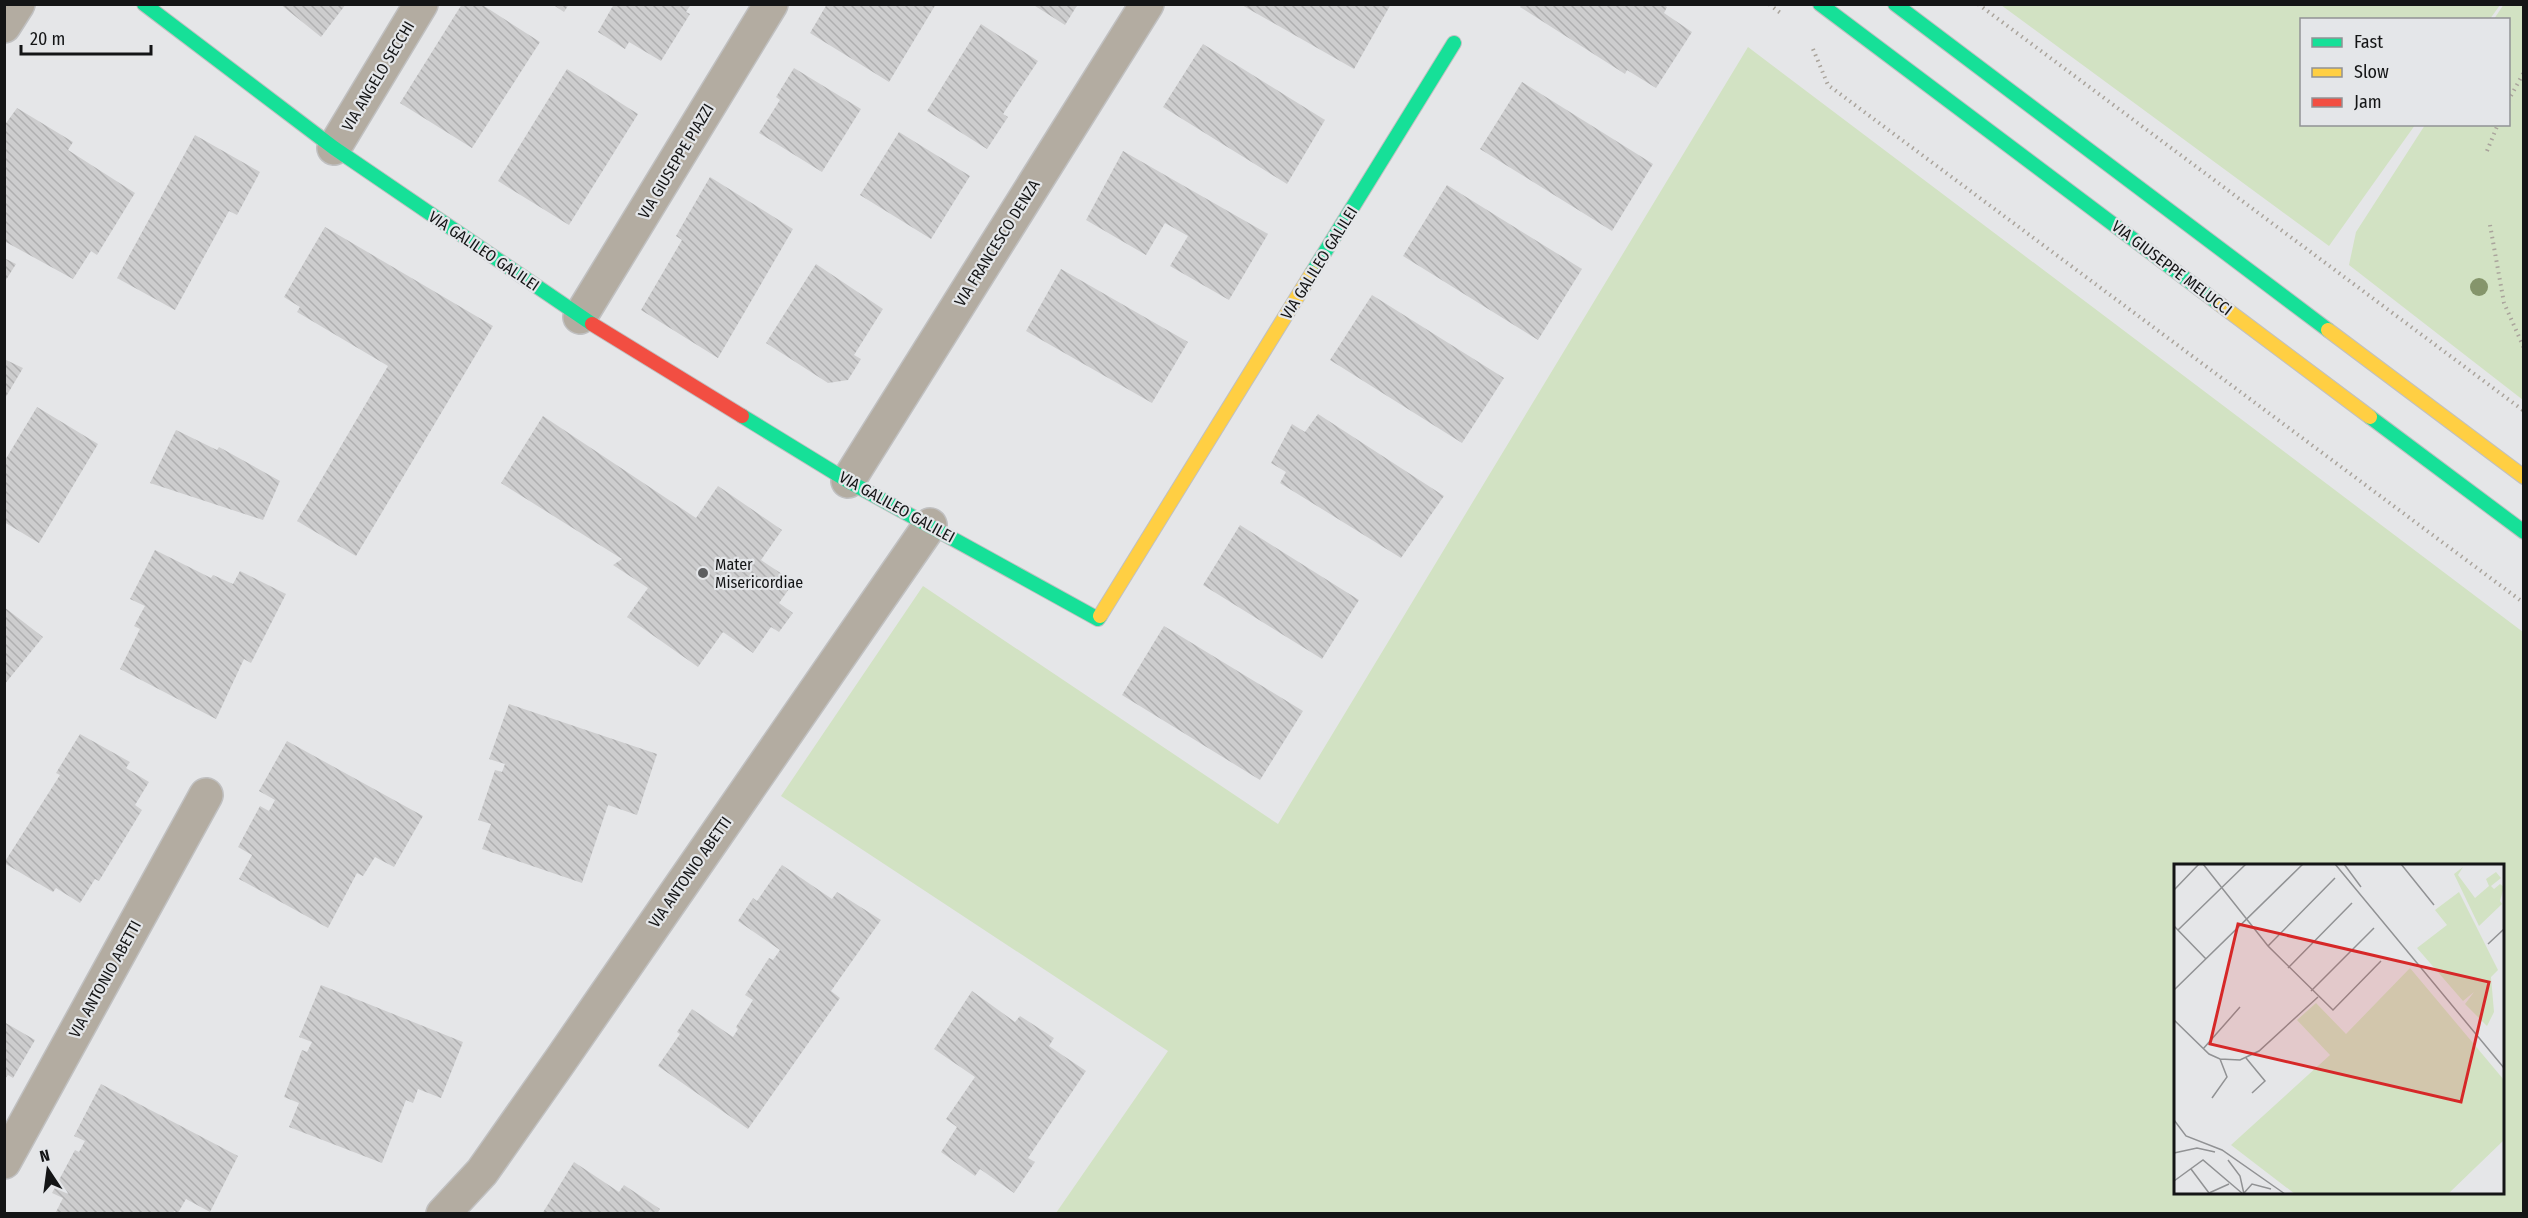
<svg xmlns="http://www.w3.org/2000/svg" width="2528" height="1218" font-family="'Fira Sans Condensed',sans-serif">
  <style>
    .green { fill: #d2e2c3; fill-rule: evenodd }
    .building { fill: url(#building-back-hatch) }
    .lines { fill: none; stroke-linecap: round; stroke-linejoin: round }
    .street-casing { stroke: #c0c0c1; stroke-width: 36 }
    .fast-casing { stroke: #c0c0c1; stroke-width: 16 }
    .slow-casing { stroke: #c0c0c1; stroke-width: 16 }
    .jam-casing { stroke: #c0c0c1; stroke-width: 16 }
    .path { stroke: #aaa49c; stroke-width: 4; stroke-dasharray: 1.5 4.5; stroke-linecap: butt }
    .street { stroke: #b3aca1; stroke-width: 33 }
    .fast { stroke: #16e098; stroke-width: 14 }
    .slow { stroke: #ffcf43; stroke-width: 14 }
    .jam { stroke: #f24e42; stroke-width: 14 }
    .tree { fill: #85956b }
    .poi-dot { fill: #5d5e60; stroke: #e4e6e9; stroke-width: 2 }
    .labels { text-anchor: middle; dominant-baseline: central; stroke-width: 4.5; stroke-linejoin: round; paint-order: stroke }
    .street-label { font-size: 16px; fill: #141516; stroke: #e4e6e9 }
    .poi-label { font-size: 16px; fill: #141516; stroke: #e4e6e9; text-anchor: start }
    .inset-road { fill: none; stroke: #919294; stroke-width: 1.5 }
    .view { fill: #d62828; fill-opacity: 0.15; stroke: #d62828; stroke-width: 3 }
    .inset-edge { fill: none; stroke: #141516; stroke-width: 3 }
  </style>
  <defs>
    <pattern id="building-back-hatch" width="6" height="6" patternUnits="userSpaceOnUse" patternTransform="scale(1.5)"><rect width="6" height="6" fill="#cdcdce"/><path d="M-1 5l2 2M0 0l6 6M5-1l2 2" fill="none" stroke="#afafb0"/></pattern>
  </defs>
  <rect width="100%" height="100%" fill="#e5e6e8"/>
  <path class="green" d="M2504,4L2523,5V400L2349,265L2356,232L2425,125L2508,124V20L2494,19Z
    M2001,5H2500L2490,19L2302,20V124L2415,125L2329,246Z
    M1748,47L2523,632V1213H1056L1168,1051L781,796L923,586L1278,824ZM2176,866H2502V1192H2176Z"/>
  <path class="building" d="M280,4H346L321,37Z
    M462,4H481L540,42L472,148L400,103Z
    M552,4H569L564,12Z
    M614,4H691L686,12L690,14L661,61L629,42L625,49L598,32Z
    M827,4H936L889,82L810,33Z
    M1032,4H1078L1065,25Z
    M1240,4H1391L1354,69Z
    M1522,4H1663L1667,7L1664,13L1692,32L1656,88L1627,70L1625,74L1520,7Z
    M981,24L1038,61L1003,114L1008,117L987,149L927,111Z
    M1203,44L1325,120L1287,184L1163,107Z
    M794,68L861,109L822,172L759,133L780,100L776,97Z
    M567,69L638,114L569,225L498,181Z
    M1522,82L1653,164L1612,231L1480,149Z
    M17,108L73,142L68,150L135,193L97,255L91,251L73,279L4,241V126Z
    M899,132L970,176L931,239L860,195Z
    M195,135L260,172L237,215L229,211L175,310L117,278Z
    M1123,151L1268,234L1229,300L1170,266L1188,236L1165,223L1146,255L1086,220Z
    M710,177L793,229L718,358L641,310L682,240L676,236Z
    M1447,185L1582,269L1538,340L1403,256Z
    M325,227L493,326L356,556L297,521L388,366L297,312L300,307L284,297Z
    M4,258L16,264L4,283Z
    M816,264L883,309L854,355L861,359L848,380L828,383L766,343Z
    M1061,269L1188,342L1152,403L1026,331Z
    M1372,295L1504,378L1462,443L1330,360Z
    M4,359L23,368L4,400Z
    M37,407L98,444L39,543L4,522V462Z
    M1318,414L1444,496L1401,558L1280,483L1286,472L1271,463L1292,424L1305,432Z
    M543,416L696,518L718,486L782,530L761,560L794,582L779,603L793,613L779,632L771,627L753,653L723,632L698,667L627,617L648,588L613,565L622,559L501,483Z
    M176,430L217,450L219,447L280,481L263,520L150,483Z
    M1240,525L1359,600L1322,659L1203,585Z
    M155,550L211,578L213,575L233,584L240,571L286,594L251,663L244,659L216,719L120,669L140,629L134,626L145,606L130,599Z
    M4,607L43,637L4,685Z
    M1164,626L1303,711L1260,780L1122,695Z
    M509,704L657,754L637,815L608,805L582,883L482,849L491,824L478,820L495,770L502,772L505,764L489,759Z
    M80,734L130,762L126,768L149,782L135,805L142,810L99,881L95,879L80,903L56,888L53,892L4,863L60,775L56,773Z
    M287,741L423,816L394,867L375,857L363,876L357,873L328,928L239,879L252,855L238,847L260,806L269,811L275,800L259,791Z
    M782,865L832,899L837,892L881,920L831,991L840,998L748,1129L658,1066L680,1034L677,1032L692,1009L733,1037L738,1029L736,1027L753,1000L745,995L769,958L773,960L780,950L738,921L753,898L757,901Z
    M321,985L463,1042L441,1098L418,1089L413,1103L406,1100L382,1163L289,1127L299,1103L284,1097L302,1050L307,1052L312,1042L299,1037Z
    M972,991L1015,1022L1020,1016L1054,1038L1049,1046L1086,1071L1028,1158L1035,1162L1014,1193L980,1169L975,1176L941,1152L957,1127L946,1119L975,1077L934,1049Z
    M4,1022L35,1040L13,1078L8,1075L4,1080Z
    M101,1084L238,1156L210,1212L186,1199L178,1213L174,1211L173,1214H55L63,1198L52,1193L75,1150L79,1152L85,1141L74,1136Z
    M574,1162L619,1192L624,1185L660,1209L657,1214H542Z"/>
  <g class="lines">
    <g class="street-casing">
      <path id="street" d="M4,26L18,4
        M334,148L421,4
        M580,317L771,4
        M848,481L1147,4
        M4,1162L206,795
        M443,1214L482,1172L560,1061L930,525"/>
    </g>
    <g class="fast-casing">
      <path id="fast" d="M144,4L334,148L592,324
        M1820,4L2218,303
        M1895,4L2328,330
        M1312,273L1454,43
        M742,416L848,481L1098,619L1100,616
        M2370,417L2524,532"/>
    </g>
    <g class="slow-casing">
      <path id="slow" d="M2218,303L2370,417
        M2328,330L2524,477
        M1100,616L1312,273"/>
    </g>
    <g class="jam-casing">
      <path id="jam" d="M592,324L742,416"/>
    </g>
    <path class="path" d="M1769,4L1783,15
      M1978,4L2524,411
      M1813,49L1828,85L2524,603
      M2508,101L2524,72
      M2487,151L2498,124
      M2490,225L2504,303L2524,348"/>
    <use href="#street" class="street"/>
    <use href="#fast" class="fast"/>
    <use href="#slow" class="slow"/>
    <use href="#jam" class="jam"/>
  </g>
  <circle class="tree" cx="2479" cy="287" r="9"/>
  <circle class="poi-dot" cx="703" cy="573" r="6"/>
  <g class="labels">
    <g class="street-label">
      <text transform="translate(378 76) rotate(-59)">VIA ANGELO SECCHI</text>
      <text transform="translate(676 161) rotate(-59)">VIA GIUSEPPE PIAZZI</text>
      <text transform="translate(997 243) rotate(-58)">VIA FRANCESCO DENZA</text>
      <text transform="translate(484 251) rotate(34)">VIA GALILEO GALILEI</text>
      <text transform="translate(1319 263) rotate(-58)">VIA GALILEO GALILEI</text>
      <text transform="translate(2172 268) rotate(37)">VIA GIUSEPPE MELUCCI</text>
      <text transform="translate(897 507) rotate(29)">VIA GALILEO GALILEI</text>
      <text transform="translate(690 872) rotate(-55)">VIA ANTONIO ABETTI</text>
      <text transform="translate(105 979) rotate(-61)">VIA ANTONIO ABETTI</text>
    </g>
    <g class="poi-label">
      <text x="715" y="564">Mater<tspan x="715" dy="18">Misericordiae</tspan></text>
    </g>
  </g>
  <g transform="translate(2174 864)">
    <rect width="330" height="330" fill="#e5e6e8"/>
    <path d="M289,3L284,11L301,34L315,22L312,15L322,8L327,14L317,22L320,25L326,20L330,23L326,37L328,40L305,62L280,10ZM285,28L324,106L317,113L320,148L313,162L291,140L300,128L289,137L243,84L273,61L261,46ZM236,104L330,216V276L274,330H121L57,281L156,191L123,156L142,139L172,170Z" fill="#d2e2c3"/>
    <path class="inset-road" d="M29,0L94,82L159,146L207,97M161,0L330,204M170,0L187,23M227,0L260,41M0,26L25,0M0,62L32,95M4,66L72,0M314,80L330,65M94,82L161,14M114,104L178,39M0,126L129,0M137,127L200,64M0,156L35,190L46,195L66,196L85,187L144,133M29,185L66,143M72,194L91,217L78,229M38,234L53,213L46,195M0,256L12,272L48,286L111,330M0,289L23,284L41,288M54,296L66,312L70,330M17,305L35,329L55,320M0,317L29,296L69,330M70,329L78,320L97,325"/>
    <path class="view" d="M64,60L315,118L287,238L36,180Z"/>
    <rect width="330" height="330" class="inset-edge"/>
  </g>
  <rect width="2528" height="1218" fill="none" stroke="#141516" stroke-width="12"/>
  <rect x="2300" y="18" width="210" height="108" fill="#e4e6e9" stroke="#919295" stroke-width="1.5"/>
  <rect x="2312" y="38" width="30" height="9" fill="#16e098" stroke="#919295" stroke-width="1.5"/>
  <text x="2354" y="48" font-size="18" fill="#141516">Fast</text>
  <rect x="2312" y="68" width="30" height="9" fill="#ffcf43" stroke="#919295" stroke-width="1.5"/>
  <text x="2354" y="78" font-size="18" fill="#141516">Slow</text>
  <rect x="2312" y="98" width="30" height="9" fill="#f24e42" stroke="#919295" stroke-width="1.5"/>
  <text x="2354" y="108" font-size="18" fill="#141516">Jam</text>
  <g transform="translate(48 1170) rotate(347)" stroke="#e4e6e9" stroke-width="4.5" paint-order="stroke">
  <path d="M0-4.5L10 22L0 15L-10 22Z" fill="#141516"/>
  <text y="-9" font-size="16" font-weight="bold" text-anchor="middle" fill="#141516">N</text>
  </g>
  <path d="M21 45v9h130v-9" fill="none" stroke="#141516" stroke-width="3"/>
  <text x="30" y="45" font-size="18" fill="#141516" stroke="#e4e6e9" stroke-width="4.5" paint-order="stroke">20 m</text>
</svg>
